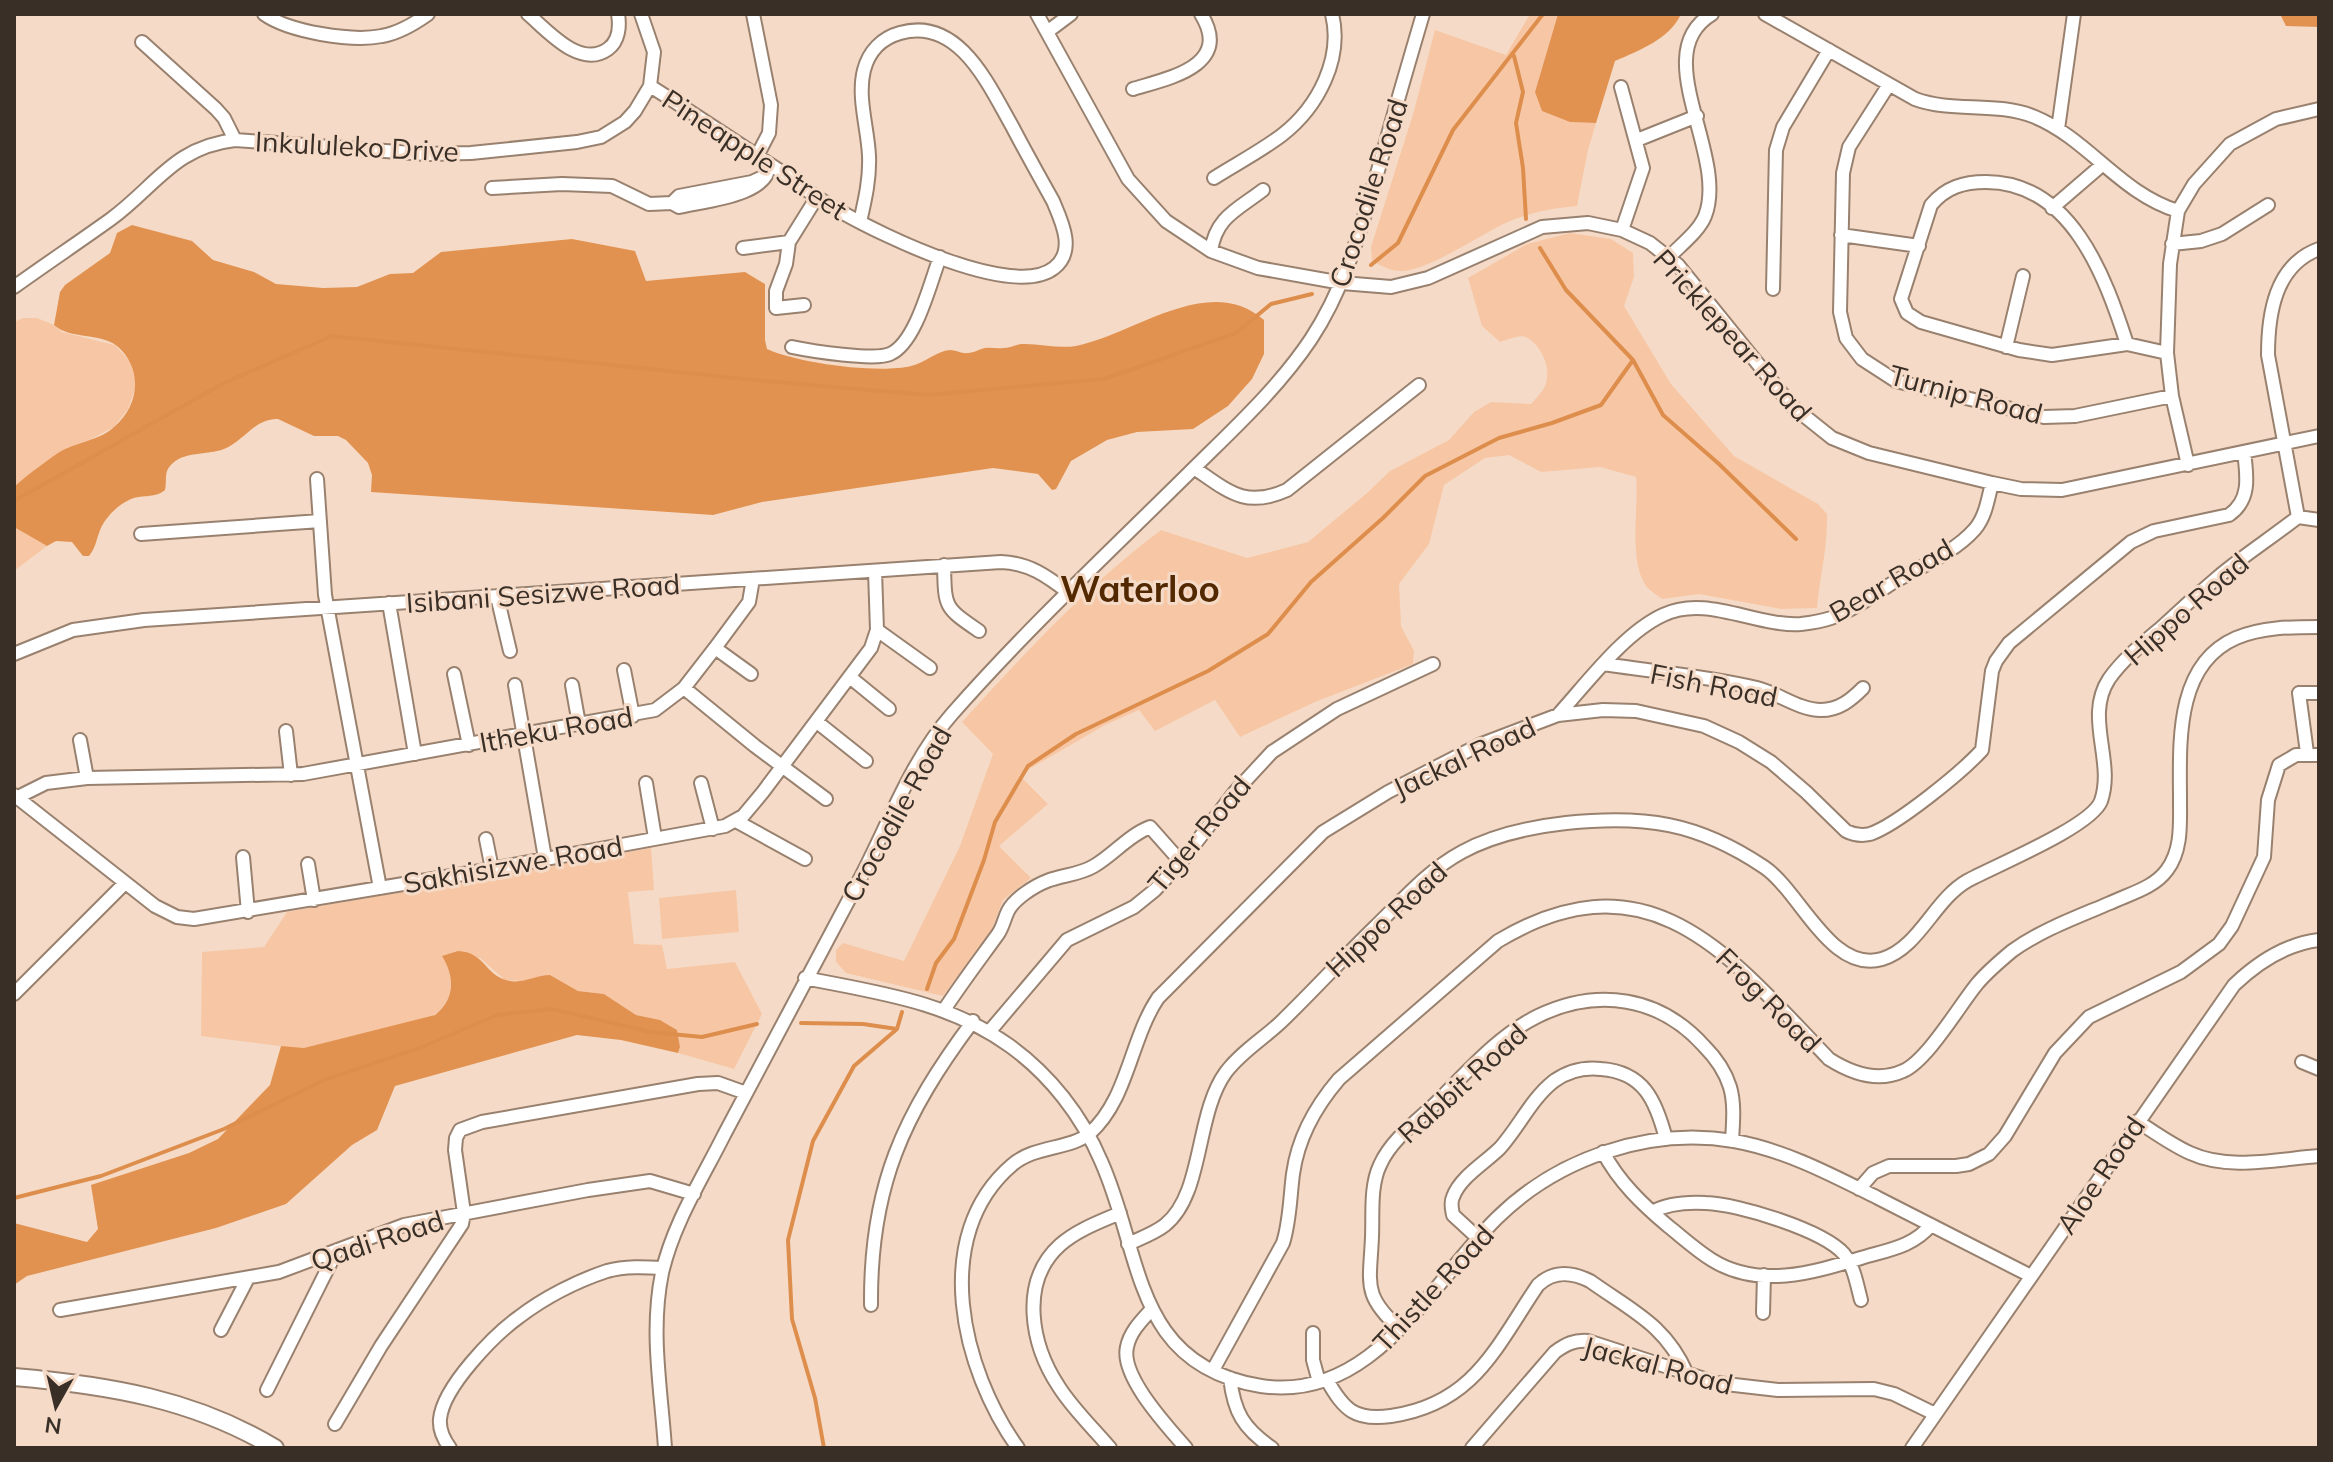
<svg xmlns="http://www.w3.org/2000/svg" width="2333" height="1462" font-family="Mulish,sans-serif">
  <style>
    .green { fill: #f7c7a5 }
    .forest { fill: #e29250 }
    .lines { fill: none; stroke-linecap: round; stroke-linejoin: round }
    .stream { stroke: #de8e4c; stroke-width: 4 }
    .minor-casing { stroke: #99816f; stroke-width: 16 }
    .major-casing { stroke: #99816f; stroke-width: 20 }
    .minor { stroke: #fff; stroke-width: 12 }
    .major { stroke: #fff; stroke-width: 16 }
    .labels { text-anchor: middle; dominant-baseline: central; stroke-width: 6; stroke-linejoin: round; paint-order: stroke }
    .street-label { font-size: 28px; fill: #392f27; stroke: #f5dbc7 }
    .district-label { font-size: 36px; font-weight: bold; fill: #522800; stroke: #f5dbc7 }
  </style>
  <rect width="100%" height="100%" fill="#f5dbc7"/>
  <path class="green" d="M1530,14H1558L1535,92L1570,122L1596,123L1588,150L1577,206C1554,208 1532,212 1510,221C1482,233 1429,271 1401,271C1390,271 1382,266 1372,261L1371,247L1414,111L1435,30L1506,55Z
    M1570,233L1611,239L1633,253L1634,277L1624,306L1671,384L1734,456L1818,504L1827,514C1828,546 1820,576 1817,608L1781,609L1699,594L1662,599C1657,595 1650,591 1646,586C1628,559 1639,509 1636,477L1600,467L1541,472L1509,455L1485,458L1444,485L1429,544L1399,584L1401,626L1414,651L1413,664L1315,702L1240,737L1215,700L1155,731L1139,710L1105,725L1019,775L1048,804L999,846L1031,878L1003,900L991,931L943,996L846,973L836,962V950L843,943L904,961L960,846L993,754L962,722C1024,654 1087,585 1161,530L1247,558L1308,542L1367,493L1390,471L1449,440L1474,412L1491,402L1531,404C1536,398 1544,391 1546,383C1551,367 1541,345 1526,337C1519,334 1507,340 1500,342L1482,326L1468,278L1527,244Z
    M23,318H37L54,325L62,332L115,345L135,367L136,386L128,409L114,427L82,444L60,452L14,487V322Z
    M14,527L47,546L14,571Z
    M651,848L654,890L628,892L634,944L662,945L667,969L735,962L762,1014L734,1069L678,1053L680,1047L677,1030L660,1020L636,1015L604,994L578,991L550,975L528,981L505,980L480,958L446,962C455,985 452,1005 429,1018L304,1049L201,1036L202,952L264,947L287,912Z
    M736,890L739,932L662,939L659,898Z"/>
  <path class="forest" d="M1558,14H1681C1670,39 1638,51 1615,61L1596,123L1570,122L1542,111L1535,92Z
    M2280,14H2319V27L2286,26Z
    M132,225L192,241L213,260L254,272L276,284L323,288L357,287L390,274L413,273L441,252L572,239L635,251L646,281L745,272L765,284V340L767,349C797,363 878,374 911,366C924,363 937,351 950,350C956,350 962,354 968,353C974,353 979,349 985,348C991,347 997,349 1003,348C1009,348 1015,345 1021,344C1039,343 1057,349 1076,346C1135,334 1209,272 1264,320V354L1252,379L1228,406L1193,429L1137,432L1107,440L1071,461L1056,489L1052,490L1038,474L993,468L762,502L713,515L371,492L372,475L368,463L346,440L338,436H314L278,419C255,418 244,441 224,449C206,456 184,450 170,466C164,472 167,482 165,490C155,499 140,494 129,500C116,506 103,520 99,533C96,541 95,549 89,556H83L72,542L56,541L47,546L14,527V487C27,475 44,463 58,453C75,442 99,441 114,427C140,405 143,368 117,346C99,332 71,340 54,325L60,292L65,285L110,253L117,233Z
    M458,951C484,952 486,975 506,980C522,985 535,975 550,975L578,991L604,994L636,1015L660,1020L677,1030L680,1047L678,1053L621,1040L577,1035L395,1086L377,1130L352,1145L286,1204L216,1228L27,1276L14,1285V1223L87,1242L98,1229L91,1185L189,1153L218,1139L270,1085L281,1046L304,1048L435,1015C455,999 455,977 442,956Z"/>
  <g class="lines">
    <path class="stream" d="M1514,56L1523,92L1516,123L1523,168L1526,219
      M1540,248L1566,290L1633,360L1663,415L1719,464L1796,539
      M1371,265L1398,243L1453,130L1543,14
      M14,501L224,383L332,336L764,381L929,395L1104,379L1236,333L1271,304L1312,294
      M927,989L936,963L954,939L984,860L995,822L1028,766L1076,734L1208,671L1268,634L1311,582L1383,518L1425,476L1499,438L1552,423L1601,405L1633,360
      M801,1023L863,1024L897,1029
      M14,1198L101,1176L224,1129L324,1080L422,1047L497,1015L552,1009L651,1032L702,1037L757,1024
      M824,1448L815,1398L792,1319L788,1240L813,1141L854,1066L897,1029L902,1012"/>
    <g class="minor-casing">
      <path id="minor" d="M264,14C289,32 352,42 382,36C399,33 414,24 428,14
        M528,14C548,31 580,69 608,49C619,41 620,26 618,14
        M753,14L771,105L769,133L757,156
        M1037,14L1128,179L1166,221L1211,251L1258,268L1342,283L1391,287L1428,278L1542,227L1588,223L1622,230L1650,243L1678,265L1792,406L1832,438L1869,453L1992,483L2021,489L2062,490L2319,436
        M1765,14L1915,99C1953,113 1997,101 2035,117C2088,139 2121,194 2178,211
        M1047,32L1071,14
        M142,42L216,109L224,118L235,140
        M650,86C693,113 735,141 777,169C799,184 820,201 843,213C882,235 1014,300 1054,268C1076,251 1062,222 1053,201C1039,176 1025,151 1012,126C989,86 959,16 900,33C882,38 869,51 864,70C857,97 868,129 869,156C870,179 865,200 860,222
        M1888,86L1849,147L1843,173L1840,312L1846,338L1862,359L1896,381L2044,417L2075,416L2172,396
        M1621,87L1643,168L1622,230
        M1133,89C1169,78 1233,66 1201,14
        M2058,129L2074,14
        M1637,140L1697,116
        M765,176L752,182L679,196L672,203L679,207C703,201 770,196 769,164
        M1214,178C1236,164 1261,151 1282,135C1318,107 1343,59 1332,14
        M492,188L562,184L612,186L649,204L672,203
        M2052,208L2102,165
        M1841,235L1919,246
        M2172,244L2201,241L2222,234L2268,205
        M743,248L789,242
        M1211,251C1216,217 1237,210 1263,190
        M1669,257C1681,245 1699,231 1705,216C1729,155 1646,53 1712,14
        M14,287C46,264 79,242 111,219C156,186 174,147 235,140L426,154L471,153L577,142L601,137L625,122L635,111L650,86L654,52L641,14
        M1773,289L1776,150L1783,127L1829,50
        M804,305L776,308V291L786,264L789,242L817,197
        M2127,344C2105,276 2071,182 1986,182C1964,182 1946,187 1931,205L1901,299L1907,313L1921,322L2019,350L2052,355L2127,344L2167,353
        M792,347C811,351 875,361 890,354C916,343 930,283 940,257
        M2006,347L2023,276
        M2188,465L2172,396L2167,353L2170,264L2178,211L2194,184L2230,144L2276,119L2319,109
        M1194,468C1228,491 1245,509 1287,490L1419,385
        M317,479L325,595L380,888
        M2298,517L2268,355C2268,314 2275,265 2319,249
        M141,534L320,521
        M944,565C945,608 944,607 979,631
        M497,596L510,651
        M389,603L415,754
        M877,630L930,668
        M715,648L751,674
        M14,654L73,630L144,620L1001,562C1029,563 1047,576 1069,593
        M1604,664C1655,672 1707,676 1757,688C1778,693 1799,710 1821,710C1839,710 1851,700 1863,688
        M624,670L633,716
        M454,674L469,745
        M851,678L889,709
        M515,685L545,858
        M572,685L579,724
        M684,688L755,746L826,799
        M1558,715C1587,683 1624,633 1663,615C1707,594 1755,627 1801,624C1810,623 1822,621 1831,618C1854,610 1873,595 1894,582C1920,567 1955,552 1975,529C1986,516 1988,498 1992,483
        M817,722L866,761
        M286,731L291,775
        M80,740L87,778
        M2307,753L2299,693H2319
        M646,783L655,838
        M701,783L713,829
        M14,795L155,906L177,917L194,919L475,872L725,826L743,816L763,792L871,648L877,630L875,571
        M14,799L46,783L87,778L303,774L655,710L684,688L715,648L749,602L753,579
        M736,821L805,859
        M486,839L492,869
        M243,857L248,912
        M308,864L314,900
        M805,978C879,993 947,1001 1010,1046C1050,1075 1082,1116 1101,1161C1143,1254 1132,1365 1261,1386C1372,1403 1431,1283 1497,1218C1558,1158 1649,1127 1734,1141C1785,1150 1832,1175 1878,1198C1929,1224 1980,1250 2031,1276
        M14,994L125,883
        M944,1010C961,984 980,959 998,934C1003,927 1004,919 1008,911C1014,899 1034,886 1047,881C1062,875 1079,875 1094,866C1113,855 1129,835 1150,827L1181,862
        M989,1032L1067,940L1134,907L1155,890L1181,862L1234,793L1272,752L1337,709L1433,664
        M2302,1062L2319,1069
        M2137,1121C2154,1132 2172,1145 2190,1153C2229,1171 2278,1159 2319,1156
        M1603,1152C1619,1182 1642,1204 1668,1226C1682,1237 1696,1250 1712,1260C1759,1289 1812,1273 1861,1258C1887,1250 1913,1247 1931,1225
        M1859,1189L1873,1173L1889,1166H1956L1969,1164L1989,1154L2005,1136L2055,1053L2089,1017L2181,972L2219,944L2232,926L2264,857L2268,800L2279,765L2296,755H2319
        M1652,1212C1668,1203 1688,1202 1706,1203C1738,1204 1823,1230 1844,1254C1854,1266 1857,1285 1861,1300
        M1478,1238L1453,1215C1452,1209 1450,1203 1453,1197C1460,1177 1485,1163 1500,1148C1519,1127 1531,1099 1554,1081C1568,1071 1584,1067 1601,1069C1644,1072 1656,1101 1666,1139
        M1128,1244C1141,1238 1155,1233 1165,1225C1204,1194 1195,1114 1226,1072C1241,1052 1263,1039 1281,1022C1313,991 1343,958 1375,927C1403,900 1427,871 1462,852C1493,835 1531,827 1566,823C1644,815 1697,822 1764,867C1800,891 1831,974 1882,959C1919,948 1934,900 1967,881C1994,866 2091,827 2101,801C2115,761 2084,717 2109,679C2123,659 2143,643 2162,627C2180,610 2199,593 2218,577C2243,556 2271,538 2298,517L2319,520
        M871,1305C870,1186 903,1115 973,1021
        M60,1310L279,1272L404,1225L588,1190L650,1181L694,1194
        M1151,1310C1141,1321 1130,1332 1127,1347C1120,1376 1167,1426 1186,1448
        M1763,1313L1764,1275
        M1400,1329C1362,1295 1370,1284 1372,1237C1373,1213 1370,1186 1380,1165C1391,1140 1418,1120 1437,1102C1468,1071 1499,1035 1538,1016C1598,987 1660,997 1704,1046C1715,1057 1725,1071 1730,1087C1735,1104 1733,1123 1732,1141
        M221,1330L248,1278
        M1313,1333V1360L1319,1382
        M1213,1370L1283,1243C1290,1221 1290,1197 1293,1174C1298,1137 1315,1107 1339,1079L1498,941C1650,850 1731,957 1829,1059C1851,1073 1877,1083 1903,1071C1927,1061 1959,1006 1977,984C1987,972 2000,961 2012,951C2041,930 2077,917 2110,903C2129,894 2154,888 2167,870C2182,850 2180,824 2180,800C2180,745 2174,665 2236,638C2262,627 2291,627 2319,627
        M1230,1378C1234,1412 1243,1428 1272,1448
        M1327,1380C1344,1410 1355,1421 1391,1416C1474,1404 1496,1347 1538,1285C1554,1270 1572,1272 1590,1281C1632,1311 1666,1325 1687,1374
        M267,1390L337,1250
        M335,1424L381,1346L462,1224L464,1213L455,1150L456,1138L460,1130L482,1122L698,1084L718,1083L746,1093
        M450,1448C444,1440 439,1430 440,1419C443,1387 494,1335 519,1317C544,1298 577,1281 607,1271C625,1266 645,1267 663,1268
        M665,1448C661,1388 650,1332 662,1273C673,1224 702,1179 724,1135C767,1053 811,972 854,890C886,832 908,764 952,714C1025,631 1108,553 1187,475C1230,432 1277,390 1311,339C1346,286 1361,227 1379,167C1393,116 1408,65 1423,14
        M1018,1448C962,1370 929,1236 1012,1165C1035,1145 1070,1150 1090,1133C1128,1099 1130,1040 1158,998L1323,832L1388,792L1479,745L1558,715L1603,710L1636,711L1704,726L1739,742L1771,762L1806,792L1846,831C1854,835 1861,836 1870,834C1897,825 1962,772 1982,750L1992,671L1996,661L2009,643L2131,542L2154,531L2229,515C2251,500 2247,476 2244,452
        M1110,1448C1093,1428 1073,1409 1059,1387C1031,1345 1019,1282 1060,1245C1077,1230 1099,1222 1120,1213
        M1472,1448L1555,1352C1566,1344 1574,1340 1588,1341L1717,1383L1778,1390L1874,1389L1894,1394L1935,1414
        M1912,1448L2234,985C2258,962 2285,944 2319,940"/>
    </g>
    <g class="major-casing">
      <path id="major" d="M14,1377C107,1385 194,1399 275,1448"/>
    </g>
    <use href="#minor" class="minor"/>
    <use href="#major" class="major"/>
  </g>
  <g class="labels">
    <g class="street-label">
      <text transform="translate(357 146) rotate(3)">Inkululeko Drive</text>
      <text transform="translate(755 154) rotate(33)">Pineapple Street</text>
      <text transform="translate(1368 193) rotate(-72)">Crocodile Road</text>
      <text transform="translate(1733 335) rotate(48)">Pricklepear Road</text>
      <text transform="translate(1966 394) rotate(15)">Turnip Road</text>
      <text transform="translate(1891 580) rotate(-30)">Bear Road</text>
      <text transform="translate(543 593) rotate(-4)">Isibani Sesizwe Road</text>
      <text transform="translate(2186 609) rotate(-41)">Hippo Road</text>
      <text transform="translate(1714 685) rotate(11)">Fish Road</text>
      <text transform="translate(556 729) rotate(-10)">Itheku Road</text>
      <text transform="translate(1464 757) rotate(-25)">Jackal Road</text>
      <text transform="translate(896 814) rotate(-61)">Crocodile Road</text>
      <text transform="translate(1199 834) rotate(-50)">Tiger Road</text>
      <text transform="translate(513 864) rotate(-10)">Sakhisizwe Road</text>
      <text transform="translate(1386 919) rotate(-43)">Hippo Road</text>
      <text transform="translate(1769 1000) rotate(45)">Frog Road</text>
      <text transform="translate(1462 1083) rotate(-42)">Rabbit Road</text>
      <text transform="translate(2100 1175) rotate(-56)">Aloe Road</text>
      <text transform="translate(377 1240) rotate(-18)">Qadi Road</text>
      <text transform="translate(1433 1288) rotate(-47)">Thistle Road</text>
      <text transform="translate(1658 1365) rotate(15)">Jackal Road</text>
    </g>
    <g class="district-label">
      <text x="1140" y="588">Waterloo</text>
    </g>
  </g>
  <rect width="2333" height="1462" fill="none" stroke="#392f27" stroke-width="32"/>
  <g transform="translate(56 1406) rotate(188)" stroke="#f5dbc7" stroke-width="6" paint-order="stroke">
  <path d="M0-6L14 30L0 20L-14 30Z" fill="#392f27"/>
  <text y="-12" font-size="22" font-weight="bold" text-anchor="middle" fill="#392f27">N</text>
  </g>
</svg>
